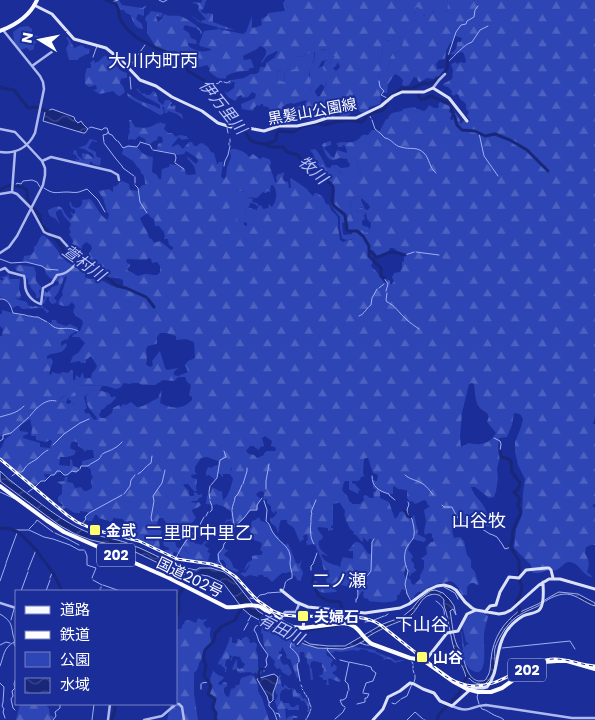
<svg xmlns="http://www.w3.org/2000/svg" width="595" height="720" font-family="Poppins,'Noto Sans JP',sans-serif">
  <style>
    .green { fill: #2e45b5 }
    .forest { fill: url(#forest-firs); fill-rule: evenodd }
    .water { fill: url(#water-waves); stroke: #a1b0f2 }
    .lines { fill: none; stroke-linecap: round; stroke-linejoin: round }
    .stream { stroke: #a1b0f2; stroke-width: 1 }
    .canal { stroke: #18277a; stroke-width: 2.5 }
    .river { stroke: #18277a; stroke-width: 3 }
    .tertiary { stroke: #aeb9f0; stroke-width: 2.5 }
    .secondary { stroke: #dce1fb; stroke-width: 3 }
    .primary { stroke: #f8f8ff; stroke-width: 4 }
    .trunk { stroke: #fcfcff; stroke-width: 4 }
    .rail-casing { stroke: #fff; stroke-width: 3 }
    .rail { stroke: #1a2d98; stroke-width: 1; stroke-dasharray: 4; stroke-linecap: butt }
    .poi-dot { fill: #fffe6e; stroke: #1a2d98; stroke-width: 2 }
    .labels { text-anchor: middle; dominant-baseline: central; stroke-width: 4; stroke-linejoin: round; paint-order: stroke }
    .shield { fill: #1a2d98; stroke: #bac0e0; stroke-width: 1 }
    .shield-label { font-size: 14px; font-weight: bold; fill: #fff }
    .street-label { font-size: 15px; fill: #fff; stroke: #1a2d98 }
    .poi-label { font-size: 15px; font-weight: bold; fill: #fff; stroke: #1a2d98; text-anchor: start }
    .water-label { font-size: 16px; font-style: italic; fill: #bbc5f7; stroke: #1a2d98 }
    .quarter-label { font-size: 18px; fill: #fff; stroke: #1a2d98 }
  </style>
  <defs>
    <pattern id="forest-firs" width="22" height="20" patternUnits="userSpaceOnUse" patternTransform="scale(1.25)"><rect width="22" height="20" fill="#2e45b5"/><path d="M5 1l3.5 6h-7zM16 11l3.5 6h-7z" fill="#4d61c0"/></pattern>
    <pattern id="water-waves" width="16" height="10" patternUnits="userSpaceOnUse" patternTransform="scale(1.25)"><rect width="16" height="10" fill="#18277a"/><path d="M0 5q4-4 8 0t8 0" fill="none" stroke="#3b478e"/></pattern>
  </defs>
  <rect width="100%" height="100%" fill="#1a2d98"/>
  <path class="green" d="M426,0H448L447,12L435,11L426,16L417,12L413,13L412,11L417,7L419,8Z
    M28,26L32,29V34L40,37L34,45V49L30,51L27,48L20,50L14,42L13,32L20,27Z
    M398,37L401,38L403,43L399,52L393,53C386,63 394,69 378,78L381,67L379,64V61L383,52L382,47L384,42Z
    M323,49L335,56L330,63L324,66L333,68L336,71C330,75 326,82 324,88L323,85L321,84L315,91V92L318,97C311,98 308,100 304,107L296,110L294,108L299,106L301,104L300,106H304L307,101L304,100L311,91L310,88V69L312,67L318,68L323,66L325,61L328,60L319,55Z
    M314,52C316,62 312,63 305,69L300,66H296L295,69L287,70L284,73L285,82L277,81L276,73C284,70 288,60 296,57C296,57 303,56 304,56L305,54Z
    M357,161L358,168L362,170V172L354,179V182L346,185L343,184L341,173L332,165H337L341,168L349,167L350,164L348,162Z
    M235,190L245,192L247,197L253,199L252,202L257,203L259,206L258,207L255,204L250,203L249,207H247L244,223L237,221L226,210L233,202Z
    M359,196L362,198L361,200L365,209L361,207L356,211L366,213L364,215L365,219L362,221V225L368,227L370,230L365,233L358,231L361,233L360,236C354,239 348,242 342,238L340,227V217L332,207L330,202H332L334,207L345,216L346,222L342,223L343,234L344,235L352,234V232H348L346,229L347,225H348L353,218C351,210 348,205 353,198Z
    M79,385L102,386L100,390L90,391L84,397L87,408L84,410L86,414H83L72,408V404L76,403L68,397L66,403L57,407H54C56,402 59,401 63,397C65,395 67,392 68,389L74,388Z
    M224,458H227C231,464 232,468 230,474H223V478L219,473L215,480L209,475L206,476V472L208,467L212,468L214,466L218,465V461Z
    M183,546C189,557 193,558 206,562L208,561L216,563C218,560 216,555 219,551L223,550L224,547L226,550H229L225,553L224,555C228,557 233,562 233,567L238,570L239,571L236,572L226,568V564L223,560H219V566C207,561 185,567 178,553L174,552H179V548H181Z"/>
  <path class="forest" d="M119,0L122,5L142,8L147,5L144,9V16L138,14L136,19L142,24L143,28L142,29C135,28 132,21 131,15L126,13L124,10H120L115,3L116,1Z
    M202,0H207L206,1L203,10H201V12L206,14L208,13L213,14V22L235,30L217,28V27L199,22L189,14L201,22L202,20H205L206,19L198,10L199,6L197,4L191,3L195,2L201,3Z
    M285,0H426L427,9H419V8L417,7L413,11V13L417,12L419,10L423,11V15L425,16L426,11L427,10L430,13H433L439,4L441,6V11L447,12L448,0H595V416L593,424H595V504L592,505L595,508V545H591L586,547L585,553C589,560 590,564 587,572L591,575L592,577C582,576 579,561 568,562C564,563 562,567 558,569C554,572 555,570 551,570C545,570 540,574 535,573C533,573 532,572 531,571V565L514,548L516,529L522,515L523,493L525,479L518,465L515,452V442L521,427L523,419L520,414L514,413L512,425L507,437L499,438L498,448L500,456L497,469L498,478L496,491L494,497L489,498L475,487H471C475,499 485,502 487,515L492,516L496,522L495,527L485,526L482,528L476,524L469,523L458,516L456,526L452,531L454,538L460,537L464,541L467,555L471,560V567L475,572L479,585H476L474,583H471L467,587V595H462C459,589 456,581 448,581L447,582L437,584L429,587L422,592H418L414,596V598L411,599L406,593L407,588L406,586L405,587V590L402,589L399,595H397V600C387,604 379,602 369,601L368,599L364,598L363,595L364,592L362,591L359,596L357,590L358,588L365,584L362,578H360L359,581L351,588L343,585L335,587V589L337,592H335C324,593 315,595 312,580L316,581L321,586L329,587L330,585L327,583L326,580L329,570H324C322,564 322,559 319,554V552L317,550L315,544L307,545L306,542L308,539L307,534L303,536L304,539L300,542L294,528L287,523V520H281C279,524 279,529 278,533L276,527L271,523L270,518C274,518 275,516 277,512L275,511L274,514L271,510V506L267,503V499H265V502H263L264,492L260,491L256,494L258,497L260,498L257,510L250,511L235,528H232L234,526L231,521H228L224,524L227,519L229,520L232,518L231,515L232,512L227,509L225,507L216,504L215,505L206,504L207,496L211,492L212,487L218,490V491H222L223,500C229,497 231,485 233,479L230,474L232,468L226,464L228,460L227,458H224L218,461L207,457L201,458L195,467V472L197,474L191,475L192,478L197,479L196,489L198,491H194L188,484H185L183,485L189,491V494L190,496H194V492L197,493L198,495L202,494V497L199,498L197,501H192L191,502L197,503L198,502H199L201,505L197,508L193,509L192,511L196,518L193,522L185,527L187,531L185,534L187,535L183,539L176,538L175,539L176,546L180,550L179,552H174L172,556L165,551V550H169V548L164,546L163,541L165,534H167L168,530L164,529L166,522L164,520L163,518H159C155,526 159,526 162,532L159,539L160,550C155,548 131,537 127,534L130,523L124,521L123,519L113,518L112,523H111L109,521L99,518L97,515H95L92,521H88L85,517L88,513L87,512L80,511V513H75L66,508L62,509L59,507L60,505L61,507L63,505L58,501V497L62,494V485L57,482L64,481L65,477H68L67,480L68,482L73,483L75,488L81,487L84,491H87L92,488L91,480L93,477L91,474V470L88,467L82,465V461L94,458L93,450H87L84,452V450L78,446V443L74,441L71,443L70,448L76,451L74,455L67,457H60L59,465L70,466V459L72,460L73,466L79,468L80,469L76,472L73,471L68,475H65L60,471L55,475L45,474L44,476L47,478L45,480L41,481L37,485L33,486L0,457V449L2,447L5,439L11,435L0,436V336H2L3,329L0,326V314H2V310L28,317H31L34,318L38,317L51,324L52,320H56L57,323L66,326L70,324L78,328L77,331L70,335L67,340L66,339L61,342V346L66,343L67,345C62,356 55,351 47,356V359L51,358L53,361L49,374L51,375L52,372L59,374L63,372L68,373L71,370L73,371V380H75L76,375L80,378L82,373H83L84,378H91L92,373L95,370L97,366L91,356L86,360V363H81L80,361L70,363L73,356L78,353L85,343L79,337H72L73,335L80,331L83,323L82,320L76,316L73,312L75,306L72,302L68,306H63L58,304L59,300L63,295L62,292L67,277L65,276L58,293L54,298L57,301L56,303L52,304L49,301V297H47L44,304L42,303L43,299H45V297L42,293L43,289L47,293L52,287L58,285L59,282L50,278L46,274L45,269L37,264L23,261L24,256L31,255L34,251V247C39,244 38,237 43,235C57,243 61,264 77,266L79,270L86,271L85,277L89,279L98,278L112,286L123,288V280C114,276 113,279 106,277C103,277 101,274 98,274C90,272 89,270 85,264L90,263L91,261L89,258V253L92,249L91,245L86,242L82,246V249H80L75,245H73L72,244L73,241L69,234L71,232L69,229L71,224L64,216L61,210H59L56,212V214L60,225L56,219L50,216L48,212V210C66,201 60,211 70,219L73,216L71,214L70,212L74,214L75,212V210L71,208L69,203L71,202L72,206L76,208L80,207L82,204V200L90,199C97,206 98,213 106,219H108L109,214L107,212L103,198L98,191L109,189L113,192V187L116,186L122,181L129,184L130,190L138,191L142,185H145C145,180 145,175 141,173L140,169L138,168L133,161L122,154C123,145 131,144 138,148C140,150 142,153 144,154C147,156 150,156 153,157L152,172L157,175L159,179H161L162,169L169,167L170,164L176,165L185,170L186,174L189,175L196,174L194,166L187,158L188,157L196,164L198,161L197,158L186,151L184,154L177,155L175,153L154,150L157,149L158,144L163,142L162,137L158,136L157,140L154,141L150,144L146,143L145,139L139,136L135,140L131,139L128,140V136L130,132L129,129L130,127L129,120H131L135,127C143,128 150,129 157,123L159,124L160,121L161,123L166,124L164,129L168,133H172L176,137L179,135L187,136V138H189V139H186L182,140L179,137L174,143L172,145V147L178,144L183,149L189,142H192L194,146H197L199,144L202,143L208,147L211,152L214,153L217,164H218L219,162H223L221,177L224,179L226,176L227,167L231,157L230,151L231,149C237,148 246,152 249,157L253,154L260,159L263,157L269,159L271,162L270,167L275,182H277L276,177L278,174H281L283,172L284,173L283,178L284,181L288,182L289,188H291L290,179L291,178L307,189L308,191L313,196L315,193H317L323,197L326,204L329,205L331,210L337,216L338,219V227L340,240L343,242L348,240H352L355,234L360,235L361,233L358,231L353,230L355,227H359L365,233L370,230L371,223L367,219L366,213L356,211L353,209V207L355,206L368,210L370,207L368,204L359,196L353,198C347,206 353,212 353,221L347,225L346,214L335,206L334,203L335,190L333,185L317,167L313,154L310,150L315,149C318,151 325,163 326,167L330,168L332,165C339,171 344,174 343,183L346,185L354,181V179L350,178V176L353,175V171L360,174L362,172L361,170L358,168L357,162H348L347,159L339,158C329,165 325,154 322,145L324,143L331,141V145L325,147L324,149C329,151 329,156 334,158L337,150L347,153V151L345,146L343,145L342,147H338V145L336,144C342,140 350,145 357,140C363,137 359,134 368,135L372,130H375L379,132C381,128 384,124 386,119H388L389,116L392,113L402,111L403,109L414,107L417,109H418L424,111L426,110L429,105L434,108H438L439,106L438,105L440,102L449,106L450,108L449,112L451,113L452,111V104L453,114H452L450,118L451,120H453L454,113H456L460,120V124L465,120L468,122L470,120L467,116L469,112L466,109V104L459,98V95L456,94L454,96L451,94L452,91L448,87L444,86L443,84L452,79L453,70L451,64L456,62L457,64L460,62L465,63L466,61L464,54L462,52L458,53L452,55L451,53C456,51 457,47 457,42H461L462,38L455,36L452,42L450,43L446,51L445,59L439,60L436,64L437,69H441L444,68V70L439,76L435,77L434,79L427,78L420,82L418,81L417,78L414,77L409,85L405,86L402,85L403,80L399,76L395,74L388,84L387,93L381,92L380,95L381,99L380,104L369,107L368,111L364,113L360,112L357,108H355L353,99L355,97L354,94L351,97L343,96L342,98L351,100C352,107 353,112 347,117L340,116L339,114H336L334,116L318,118L314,121L305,119L298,120V118L301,116L302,114L294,115V111C305,108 305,101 312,98C314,97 318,97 320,96C323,91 329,79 329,74L336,71L340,67L338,62L336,66L333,68L332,71L326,72L323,69V66L330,63L335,56H331V53L326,52V50L322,49L320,55L328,57V60L322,61L317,70L312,67L310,69L309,76L312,78L310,83L312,86L310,88L311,91H313L310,95L307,96L306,100L293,104L292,103L287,104L282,107V111L274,113L271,110L269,109L268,107L263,106V104H261L260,106L257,105L254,108L253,111L242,109L241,104L255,98L256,94L252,92L248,97L242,98V95L239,96L235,101L228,97L224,91L227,93L234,88L235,82H232L230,84L228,83L232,80L244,78L251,74H256L259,72L260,67H265L266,63L274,58L278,52L277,51L267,56L262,63L261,62C266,55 270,49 260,46L257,49L243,56L244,60L251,59L254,68H250L248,71C241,71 233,72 226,76V78C219,80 215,77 209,71L210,69L207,65L200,67L189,64L184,56L177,52L165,51L156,47L147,33V22L145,20L146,16L148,15L151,11L163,13L161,17L157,16L156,17L158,22L161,20L164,14C170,17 175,15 180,16C186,18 199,26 202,32L201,35L200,31L196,28L185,25L183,29L189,33L191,38L196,40L197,43L195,44L188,43V45C193,51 204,53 211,50V49L200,46L199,44L204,31L219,29L243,34L246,32L252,16V28L257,27L262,25L261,19L267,16L268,13L284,11L285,10L283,3ZM398,37L401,38V40L403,43L399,52L393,53C389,58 390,65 387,71L382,72L380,77H378L382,67L379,64V61L383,52L382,47C385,40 388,39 396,41ZM315,52V58L313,63L308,62L305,68L300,66H296L295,69L287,70L284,73L285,82L277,80L276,73L284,68H290L291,60L296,57L304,56L305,54ZM271,185H273C278,192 277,200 272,207L269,204L268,208L263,209L261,205L258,207L257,210L247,207L244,222L247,223V226L244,225V223L237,221L238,214L227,210L230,207L239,209L240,204L233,202L236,190L245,192L247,197L257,198L263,192L266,193L267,191L270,192ZM148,213L150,217L154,219L155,226H159L163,231H164V234L165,235L164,239H168L169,245L173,247V249L171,250L160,241L154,243L152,239L149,238C148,230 142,225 140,218ZM390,248C394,248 395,248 397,251L403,254L404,257V261L402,262V268L400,272L394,273L392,277L394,281L392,284H390V281L387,279V283H384L377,272L371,266L373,261L372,256L370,255V253H372L376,257H379L388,252ZM149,258L151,259L152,263L157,262L160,266V272L157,275C151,275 144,272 139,276C134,275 132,271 128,271L127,269L130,266V264L127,263L126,260L128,259L146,260ZM160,333H166L176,336V340L186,339L194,342L195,358L188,361L185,365L188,372L178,376L174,375V372L178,368L167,370L165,368L160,351L152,361L153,365L151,367L148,366L146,364L147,360L146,349L148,346L156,344L157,343V337ZM178,377H185L187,382L191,385L189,395L192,397V400C182,410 172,409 160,403L162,391H161L158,398L143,406L137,407L131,402L126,405L123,404L121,407L119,405L113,408L112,413L105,418H101L99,415L102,409H104L107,405L110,404L116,398L115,396L113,397H111L109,393L98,390L90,391L86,396L87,404L89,408L97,418L96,420L93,419L89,413L83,414L80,411H78L73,408L72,404L76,403L77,401L75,398L76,394L74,392L68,397V399L71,401V403L68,404L65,402L60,403L57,407H55V404L58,403C60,397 66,396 69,389L74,388L79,385L106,386L116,389L120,388L124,383L129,384L133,383H138L142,385H155L163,380L174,381ZM472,383L474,384C475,391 475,402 479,407C482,411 486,411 489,416L487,422L496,433C490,444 480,446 469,443L461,447L460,437L462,413L469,384ZM30,419L32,428L31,436H36V440L46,442L50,440L52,441L50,448L40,447V443L23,438V436L28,434V432L20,431L19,428L22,424ZM265,436L272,441L271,446L275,447L276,449L275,451H267L264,453V455L257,458L254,455L249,454L246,451L250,446H253L259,450L260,447L264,446L262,438ZM366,458H368L373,473L378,475L377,481H376L373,480L372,482L373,483V488L376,490V491L373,492L374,498H370L366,495L363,496L364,500L360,504H353L349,501L348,497L342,490C343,487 343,484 345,481H349V489L358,494L359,490L361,491L355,484L352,483V481H357L360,480L361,477L365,476L363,474L364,459ZM394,486L398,489L407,490V498L410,502L412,501L415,504L424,500L426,501L428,505L430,506L424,510L426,521L424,532L425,535L429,533L432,534V537L434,540L433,542H431L426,547L427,554L421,559L424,560V568L420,575V579L414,585L412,584L410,579L405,577L404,574L406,566L408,568L409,575L410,577L411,574L417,570L414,568V564L411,560L413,557L412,555L408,550L412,539L424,542L426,540L425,538L417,534L418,532L417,528L414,514L413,517L407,516L405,513L402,511L399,513L398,516L395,519L389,502L380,498V492L392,494H393V487ZM337,503H340L345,511C343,518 348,523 350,529L354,532L353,534L356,535L361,541L363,542V537L368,542L369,539H372L371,551V554H369C364,550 363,541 355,542L348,551H353V559L343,557L341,562L340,568L339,566C331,564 323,562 321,554L329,556C323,552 317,548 319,541L322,539L323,537L317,528L319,527L328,528V531L333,530V528H331V526L333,525V504Z
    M67,37L70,40L74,48L82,45L85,48L90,49L89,53L79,58L78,60H69L66,48C69,44 70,42 66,38Z
    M104,56L111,57C115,64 119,72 127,73V78H124L121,79L120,83L123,86L125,92L120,96L117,95L113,91L100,94L93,90L97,89L96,85L89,87L85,84V75L87,68H91V65L90,63L92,61L94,60L95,63L99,61Z
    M136,88L138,89L142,94L144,93L147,95H150L153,91C157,93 158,97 158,101L163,105L165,100H170L172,103L170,105L172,107L174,105L176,106L175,111L182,114L183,119L177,114L168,111L167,113H165L164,107H162L164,112L163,114L160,115L128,97L127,93C132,96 137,100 143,102C149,104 154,105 160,109V105C151,99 141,97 136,88Z
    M90,139L97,141V142L92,141L88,148L96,152V155L97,157L101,158L100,166L93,164L92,162H90L89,165L78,162L75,160V159L79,160V159L77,158L76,155L73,154L74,150H76L78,156L85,161L82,157V153L88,154L94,159L93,154L84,149L78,148L86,145Z
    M19,265L34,267L36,273V281L42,288L39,290L40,296L39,298H36V294L31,288L30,285L28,284V280L23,274L16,270L15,267Z
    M8,273L10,279H20L19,289L21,296L19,299L17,298L16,299L27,302L28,305L33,307L35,306L41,307L42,305H43V307L49,311V312L47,313L43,308H40L22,309L19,306H16L13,308L10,306L9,302L5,299L0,297V280H3V278L0,277L7,276Z
    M259,517L261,521C269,522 272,529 274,535L278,536L280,541L286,545L288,543L296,563L299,564L302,560L300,567C306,575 301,574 301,581L297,580L296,577L293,575V573L289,572L286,573H282L272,582L267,577H264L263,575H258V577L250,575L245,577L240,574L243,572L245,573L250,565V564L245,570H244L247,563L252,560V556L257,555H261L263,552L260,550L262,544L260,542L254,540L249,529L252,521L255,520Z
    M193,532L194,535L190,538L194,540V543L202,545L205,541H209V542L206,543L204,545L206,547L208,548L209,549L207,552L210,553L208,561L206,562L201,560H193L183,546L185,541Z
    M475,611L481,612L488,616C487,623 484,629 484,636C483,643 489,679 473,671C466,668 463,658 461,651L463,650L461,632V631L462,632L464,647L469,643L466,642C463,625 456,621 475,611Z
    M198,618L202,620L206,619L207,620L204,622L203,624L207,628L210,627L211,629L210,632V637L211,639C211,644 209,644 206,647C203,651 203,655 202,660L200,661L197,670L194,673V694L198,720H167L171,704H176V630L182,628V625L184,624L185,621L189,620L196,623Z
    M260,621C265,623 267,625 271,628C278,633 287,633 293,639H294C309,646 323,649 340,649C344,649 348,648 352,647C359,647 367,649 375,650L376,652L393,659L396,661L399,660H405L395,663C391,660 387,657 383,661L384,658C380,655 374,652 369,652L367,650L361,649L358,651L353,650L340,652L335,651L333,653L326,652L327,656L330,657L333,660L332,662L331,663V667H332L334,664L337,667L336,670L332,673L340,679L341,681L339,682L329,678L328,680L329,685H326L327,680H323V678L320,677L319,675H322L324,669L322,667V663L314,661L311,662L310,667L312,669L313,680H311L309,665L307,663V658L305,657L304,652H300C299,655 300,658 300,662H297L300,677L297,678L290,659H288L286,657L287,656L283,648L282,647L281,651H279V654H282V656L280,657L281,662L284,665L287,664L289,666L292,673L289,676L282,672L280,668L277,669L274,665L275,661C265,652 263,647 263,634L261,633L262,626Z
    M246,636L250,640L249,642L251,643L254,642L257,644L256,650L258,656V668L261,670L262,672L260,675H258L255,672L254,674L250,672L240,673L237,671V669L233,670L232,669L236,660H237V667L239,669L243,668L245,664L242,662L240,657L233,656L231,661L230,660L232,656L230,655L229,659L226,660L225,666L227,667L226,672H225V669L220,664L218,665V663C223,654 227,648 230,637H232V643H236L237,642V639H240V640H242V638H244Z
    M213,671L218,675L224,677L223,679L219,682L218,684L221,685L224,682L227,683V686L224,688V692L226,696L229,697L231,689L235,688L236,685H239L241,678L251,675L254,676L258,685V691L262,698L269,720H219L217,719V712C210,705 216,705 215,698L210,695L209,691L211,688L210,679Z
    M279,675H281L280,678L282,687H284V684L289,688L295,689L297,693H300L303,699L305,698C309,702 310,707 309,712H307L308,707L304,701H301L300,698L293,697L292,689H290L289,690L285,688L284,690H282L280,694V699L281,701H283V703H289L291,707H295L296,705H299V710H288L287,708L285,709L286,720L288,717L294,715V716H298L297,718H293L292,720H279C279,718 277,704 275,702L278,695L276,694L275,690Z
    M20,704H46L49,709L50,715L54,717L52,720H16Z"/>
  <path class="water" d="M52,109L74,117L75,120L78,123L81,121L83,124L88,129L85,133H83L43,121L45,112Z
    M0,471C11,482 23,490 36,500C53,513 71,526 92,534C105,538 119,539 132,545C154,553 173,567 196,570L199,568H211L224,572L233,579L258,611L298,637L310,644L328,646H345L383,624L402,617L412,609L419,600L430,591L435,590L443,593L450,600L454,606L456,615L453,609L450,611C452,621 453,637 457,645C458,648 460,649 461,652C465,661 467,682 481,681C485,681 486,680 487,677C491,672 490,665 491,659C493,638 503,623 519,611L520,612L538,604L555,594L559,592L578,594L595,603V606C585,603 577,595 567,594C555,594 547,600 538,606C532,609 526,611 521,614C509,620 499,636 495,648C494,652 495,655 495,660C496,669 492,678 485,684C479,684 474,684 469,678H466C465,669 458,660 455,652C451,640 450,628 447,616C446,610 443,606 444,600C441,595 436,593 430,595C421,597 418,609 411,615C404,621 394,623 386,627C378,631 371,634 365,639L364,641L354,646L343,649L317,648L304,644L250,615L243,609L224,584L219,581L208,576L202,575L192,576L181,574L127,548L91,540L75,534L59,525L0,481Z
    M274,674L278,677L277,682L273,693V700L270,703L268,700L267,696L257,679L270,675Z"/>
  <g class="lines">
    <path class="stream" d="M159,0L163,2L167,0
      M112,2L118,0
      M448,56L456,32L461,25L466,24L467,21L474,17L475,10L478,6
      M93,57L97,46
      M448,62C456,55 463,45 472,42L480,30L488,26
      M130,66L145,45
      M130,77L131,89
      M379,81L380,87L384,91L381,95L387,98
      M224,82L227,83L230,81
      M215,84L219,83L220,81L222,82
      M210,87L214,84
      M369,115L371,118
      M372,120L375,129L380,133L385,138C392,139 394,146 401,147C410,150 417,146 424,153C430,159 429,168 436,173
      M89,128L91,127L102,130L104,128H107L109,134L112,135L115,139L117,141
      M227,128L228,133
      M479,133L484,156L498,176
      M118,141L123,148L128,146L137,147L140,143
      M104,142L103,135L107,134L108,132
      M140,142L150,145L152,149
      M230,142V139
      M104,143L116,159L122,166L123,168L134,176
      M229,143V145
      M153,150L175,154L176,158L175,162
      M175,163L184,169
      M224,166L225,161L228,155L230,146
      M135,183V177
      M135,185L138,188L140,202L147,213
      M15,186L17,183L21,184L23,181L32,180L37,182L40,187
      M44,188C54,195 56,192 67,192C71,192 75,193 79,192C82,191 84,190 87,189L98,200L105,212
      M416,252L439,255
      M405,255L414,252
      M0,259L11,263L26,262L42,266L46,269L58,270
      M384,278L388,284L386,291
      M379,288L384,284
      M387,293L386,300L387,302C395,305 399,313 406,319C410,323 415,326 419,329
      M0,299C8,298 11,306 13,313L25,315L28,316H30L34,317H38L47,322
      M359,316C365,314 366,308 371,305L372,298L377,289
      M49,323C59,334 65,324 78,331
      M30,416C36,408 46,398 56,401
      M0,417C9,414 16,414 24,406
      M494,438L500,441L501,444L500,451
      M0,441L3,439V435L11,433L29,417
      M53,445L64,434L80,423L89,419
      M80,469L81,466H88C91,463 95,462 99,459C103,455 99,456 104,453C111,450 117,448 122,442
      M17,472H22L23,471C28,462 32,463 38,458C42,454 44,452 48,450
      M138,474C143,472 145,466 151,463L152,456
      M405,475C410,479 412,479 417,481C424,483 429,489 433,495
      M12,476L16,473
      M372,476C372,487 379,491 389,494V495L395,500
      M243,484L247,471V468
      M211,485L217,478L220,460L226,457L224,451
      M35,487L41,481H45L51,475H54L57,471H60L64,475H67L72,471L76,472L79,470
      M266,489V481L269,464
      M0,492L15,499
      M28,492L34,488
      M209,492L210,486
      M209,493L210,499
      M124,494L130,486L131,480L135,475
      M210,501L212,506V510L210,512
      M264,501L267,510L266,521C271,525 270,529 274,534C279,542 288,545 290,555C291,559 290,560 290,563C290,569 293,572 292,578C282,582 287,583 283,590
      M408,502L409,504L407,510L408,515L412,519C413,524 415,530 414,535C414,539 410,542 408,545C403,553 404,563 408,571L405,584L407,594L411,601
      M442,505L444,507H452L457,517L465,522L479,527L490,534L493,535L497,537L502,544L505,549L511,547
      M232,510C232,505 235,502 235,497L238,494L242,485
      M232,511L234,525
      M206,516L208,512
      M152,521L151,518L154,501L153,496L162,483L165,470
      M311,521V517L312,513L311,512L316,500
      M311,522C310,530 310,538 314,544
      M35,523L37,520L53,532
      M82,524L86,519L85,517L89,513L122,495
      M81,525H82
      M198,528L204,517
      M29,529L34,524
      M14,530H29L44,537L53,539L70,545L79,550H84
      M55,533L68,539
      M68,539L79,545
      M85,551L87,556V565L96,568L92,578
      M176,558C180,549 189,534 198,529
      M175,561L176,560
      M6,563L17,533
      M223,567L219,561L218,554L223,548L224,544L228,539L232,529L244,518L250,510H257V505L262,498
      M28,570L36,550
      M311,570V566L313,564L317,553
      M50,578L52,573
      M93,580L102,585
      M0,581L6,564
      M103,585L120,591
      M444,587L455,593L458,599
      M101,588V587
      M21,591L28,572
      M46,591L50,580
      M100,591V589
      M144,591H145
      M250,598L255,599
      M256,599L260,595L266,594L267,593L281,592
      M436,601C442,605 447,611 443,618
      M356,602V599H357C359,595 357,591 358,586L361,584L364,579L368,575L371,571L372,542L374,539
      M0,614C11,621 11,623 13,635C14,638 15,641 14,644L16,648
      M385,616L388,614
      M11,620L14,609
      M260,620V625L256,626L254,630C258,634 257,640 261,645C263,648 266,652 268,655L266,660L267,665L264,669V671
      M374,620L384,616
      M248,621L251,616
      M365,622L371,621
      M244,630L248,623
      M293,639L291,644L290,647C294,651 300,655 299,662
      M360,643L366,645
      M0,645L6,642L10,643
      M367,645H370
      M327,648L328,651L335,659
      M502,648L570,641L575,649
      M340,660L348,662
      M412,662L413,664
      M298,663L297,665L300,681
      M0,666C4,656 3,648 14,642
      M413,668V666
      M413,670L414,673
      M414,682L415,679V675
      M0,683L4,687L3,702L2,706L4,709L3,712L5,718
      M202,683L209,682
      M301,685L302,687
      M201,689V684
      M302,689L303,690
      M349,690L348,684L345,681L349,662L363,665
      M304,692L305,694
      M363,692L366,683L373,681L376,673L372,670L371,667L364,665
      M478,694L477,697L479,704
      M306,695L307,697
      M308,698L309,701
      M401,699L407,696L412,684
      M269,702V706C275,712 274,712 277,720
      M309,702L311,707
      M392,703L395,704L400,700
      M357,704L365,702V698H367L369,694L363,693
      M480,706L482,709C487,710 490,713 494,715C498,717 501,717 504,720
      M345,707L342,705L340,700H343L346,698L348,691
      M15,710L13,708L11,699L13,696L12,691L15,688L14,684L16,678
      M310,711L311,709
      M276,713L279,714L280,717
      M307,718L310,712
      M335,719L343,712L345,708
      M53,720L56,716L55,712L60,708V704
      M92,720L94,704
      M306,720V719
      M407,720L415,712L423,719
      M424,720H425"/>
    <path class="canal" d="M404,511L406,512L407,516L410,517
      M260,680C258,676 258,673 260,669H264"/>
    <path class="river" d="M106,0L116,4L118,8L120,19L126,28L137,38L156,48L166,52L176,53L182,57L188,71L205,81L231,118L243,128L251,141C259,144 268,146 276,140L277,133L278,131L293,132L304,126L318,123L324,125L335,122L351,120L362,122C365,119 368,114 372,113C380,110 381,114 387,105C386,96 389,97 396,93C398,92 399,90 401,88L410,89L424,83L429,84L435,81L442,76L447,69L448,56
      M0,87L3,88L14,90L28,108L36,107L49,112
      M418,92L419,97L421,99H424L431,96L451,104L452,111L455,118L457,125L462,130L475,131L485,136L495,134L510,140L527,150L548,171
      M266,145L273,147H283L287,152L298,155L302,161L310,170L330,183L333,187L332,203L334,206L345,215L347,230L349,231H357L363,236L369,246V256L381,268V276L384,278
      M0,190L9,185L22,187L27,190C27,195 27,201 32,205
      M34,209L40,215L41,225L47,230L48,233
      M52,236L57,240L66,254L75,253L82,260L87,267L93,274H99L109,279L117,286L126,288L146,297
      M369,251L372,252L376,257C382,257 386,252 392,252C397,252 401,254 405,255
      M148,299L154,307
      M500,451L501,457L509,459L511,461L512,472L520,483L518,490L515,491L514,492C519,498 521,496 518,505L521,512L513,530L512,542L510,546L519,561L520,582L522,586L520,595L516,602L520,610L519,613
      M0,528C7,528 14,529 19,533C31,542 59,577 61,591
      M314,575L312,583L319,596C323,598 325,601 330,601C338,602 341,599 342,610
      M185,585L187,572
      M343,612L347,621
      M176,617C180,611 179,602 178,596L184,587
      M302,631L330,627L336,625
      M111,720C114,716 116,709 114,704
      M215,720L216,713C211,706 213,708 215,699L208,694L211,686L204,675L206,666L203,658L205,650L214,641L215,634L221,627L235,620L243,605
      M437,720L439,714L451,702L460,692L462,684L468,676"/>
    <path class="tertiary" d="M32,66L53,51L54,48L52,40
      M433,88L439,80L445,74
      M0,129L15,132L28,146L42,161L45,168V175L43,185L17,236L9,247L0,253
      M0,152C15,154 28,148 35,133L44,89L43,82L40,76L3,30
      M42,161L51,157L111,171L118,175L119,180
      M12,192L15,152
      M0,194L12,192L17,194L31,208L44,232L48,234L60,238L69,248L78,250L81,255C76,265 69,274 57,275L52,283L43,288L41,304C33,302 25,294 25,284C25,281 25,279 24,276L9,272L5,268L0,270
      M0,603L16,608
      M280,620L285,612H296L299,604
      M176,704H179L182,707L184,720
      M452,706C471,714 469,706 486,705L572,718H595
      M108,720L110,704
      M144,720L162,716L176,704"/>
    <path class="secondary" d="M34,5L52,14L74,39L106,48L121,60L140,80L156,86L172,97L202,111L218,123L231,127L248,128L264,131L279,126H297L315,122L327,118H356L381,106L393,96L402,92H424L433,88L449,98L467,121
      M281,590L296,602L308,607L365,613L400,608L409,604L428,590L437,586L444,585L451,587L456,590L465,602L472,608L476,610L499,614L505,613L511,610L539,585L549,579H560L595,589
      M485,612L490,606L496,605L500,592L509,577L519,578L526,570L546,568H549L551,570L553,578
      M303,628L304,619
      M425,661L447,633L458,631L467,614L476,610
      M373,720L383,709L388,697L400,691L410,683L414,684L423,689L434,693L440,701L452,706L472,688H483L487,687C500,672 494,650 506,632C510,626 516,620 523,616C528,613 537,614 540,609C545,603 543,589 543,582"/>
    <path class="primary" d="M0,31C16,25 30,16 37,0"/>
    <path class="trunk" d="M0,486L46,520L64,532L169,578L226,607C238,609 249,602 261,607L284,623L293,627L303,628L343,623C359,624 360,636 372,644L410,658L423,660L454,682L467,689L478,692H491L502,688L530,668L544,662L557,661H567L595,669"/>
    <g class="rail-casing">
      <path id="rail" d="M0,459L67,515L77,522L95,530L139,541L177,559L211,564L221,567L236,577L257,600L273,611L283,615L295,616L356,617C366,618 374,620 382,626L445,676C451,680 459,683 466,685C497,691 518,666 546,660C563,656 578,665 595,666"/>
    </g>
    <use href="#rail" class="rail"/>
  </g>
  <g class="poi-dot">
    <rect x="89" y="524" width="12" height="12" rx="2.5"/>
    <rect x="297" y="610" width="12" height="12" rx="2.5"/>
    <rect x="416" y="651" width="12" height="12" rx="2.5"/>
  </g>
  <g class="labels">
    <g class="shield">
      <rect x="97" y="543.5" width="38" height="23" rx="4"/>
      <rect x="508" y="658.5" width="38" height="23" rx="4"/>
    </g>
    <g class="shield-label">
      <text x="116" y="555">202</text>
      <text x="527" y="670">202</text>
    </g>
    <g class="street-label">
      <text transform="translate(312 111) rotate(-10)">黒髪山公園線</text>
      <text transform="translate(190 577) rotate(26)">国道202号</text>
    </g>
    <g class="poi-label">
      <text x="106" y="530">金武</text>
      <text x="314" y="616">夫婦石</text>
      <text x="433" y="657">山谷</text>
    </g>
    <g class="water-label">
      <text transform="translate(223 107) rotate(51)">伊万里川</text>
      <text transform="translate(313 170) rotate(43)">牧川</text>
      <text transform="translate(84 263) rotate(36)">萱村川</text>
      <text transform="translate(281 629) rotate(27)">有田川</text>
    </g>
    <g class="quarter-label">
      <text x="153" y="60">大川内町丙</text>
      <text x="479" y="520">山谷牧</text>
      <text x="199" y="532">二里町中里乙</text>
      <text x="339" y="580">二ノ瀬</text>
      <text x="422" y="624">下山谷</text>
    </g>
  </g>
  <rect x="15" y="590" width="162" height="115" fill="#1a2d98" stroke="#7681c1"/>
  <rect x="25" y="606" width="25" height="8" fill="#f8f8ff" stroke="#7681c1"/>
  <text x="60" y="615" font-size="15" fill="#ffffff">道路</text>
  <rect x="25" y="631" width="25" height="8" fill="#ffffff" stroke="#7681c1"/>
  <text x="60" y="640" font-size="15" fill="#ffffff">鉄道</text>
  <rect x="25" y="652" width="25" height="15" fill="#2e45b5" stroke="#7681c1"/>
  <text x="60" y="665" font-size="15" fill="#ffffff">公園</text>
  <rect x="25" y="678" width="25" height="15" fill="url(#water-waves)" stroke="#7681c1"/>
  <text x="60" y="690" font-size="15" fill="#ffffff">水域</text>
  <g transform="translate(40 40) rotate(280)" stroke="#1a2d98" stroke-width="4" paint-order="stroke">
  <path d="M0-4L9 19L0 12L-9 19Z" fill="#ffffff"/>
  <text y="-8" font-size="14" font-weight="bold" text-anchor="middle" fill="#ffffff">N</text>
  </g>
</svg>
